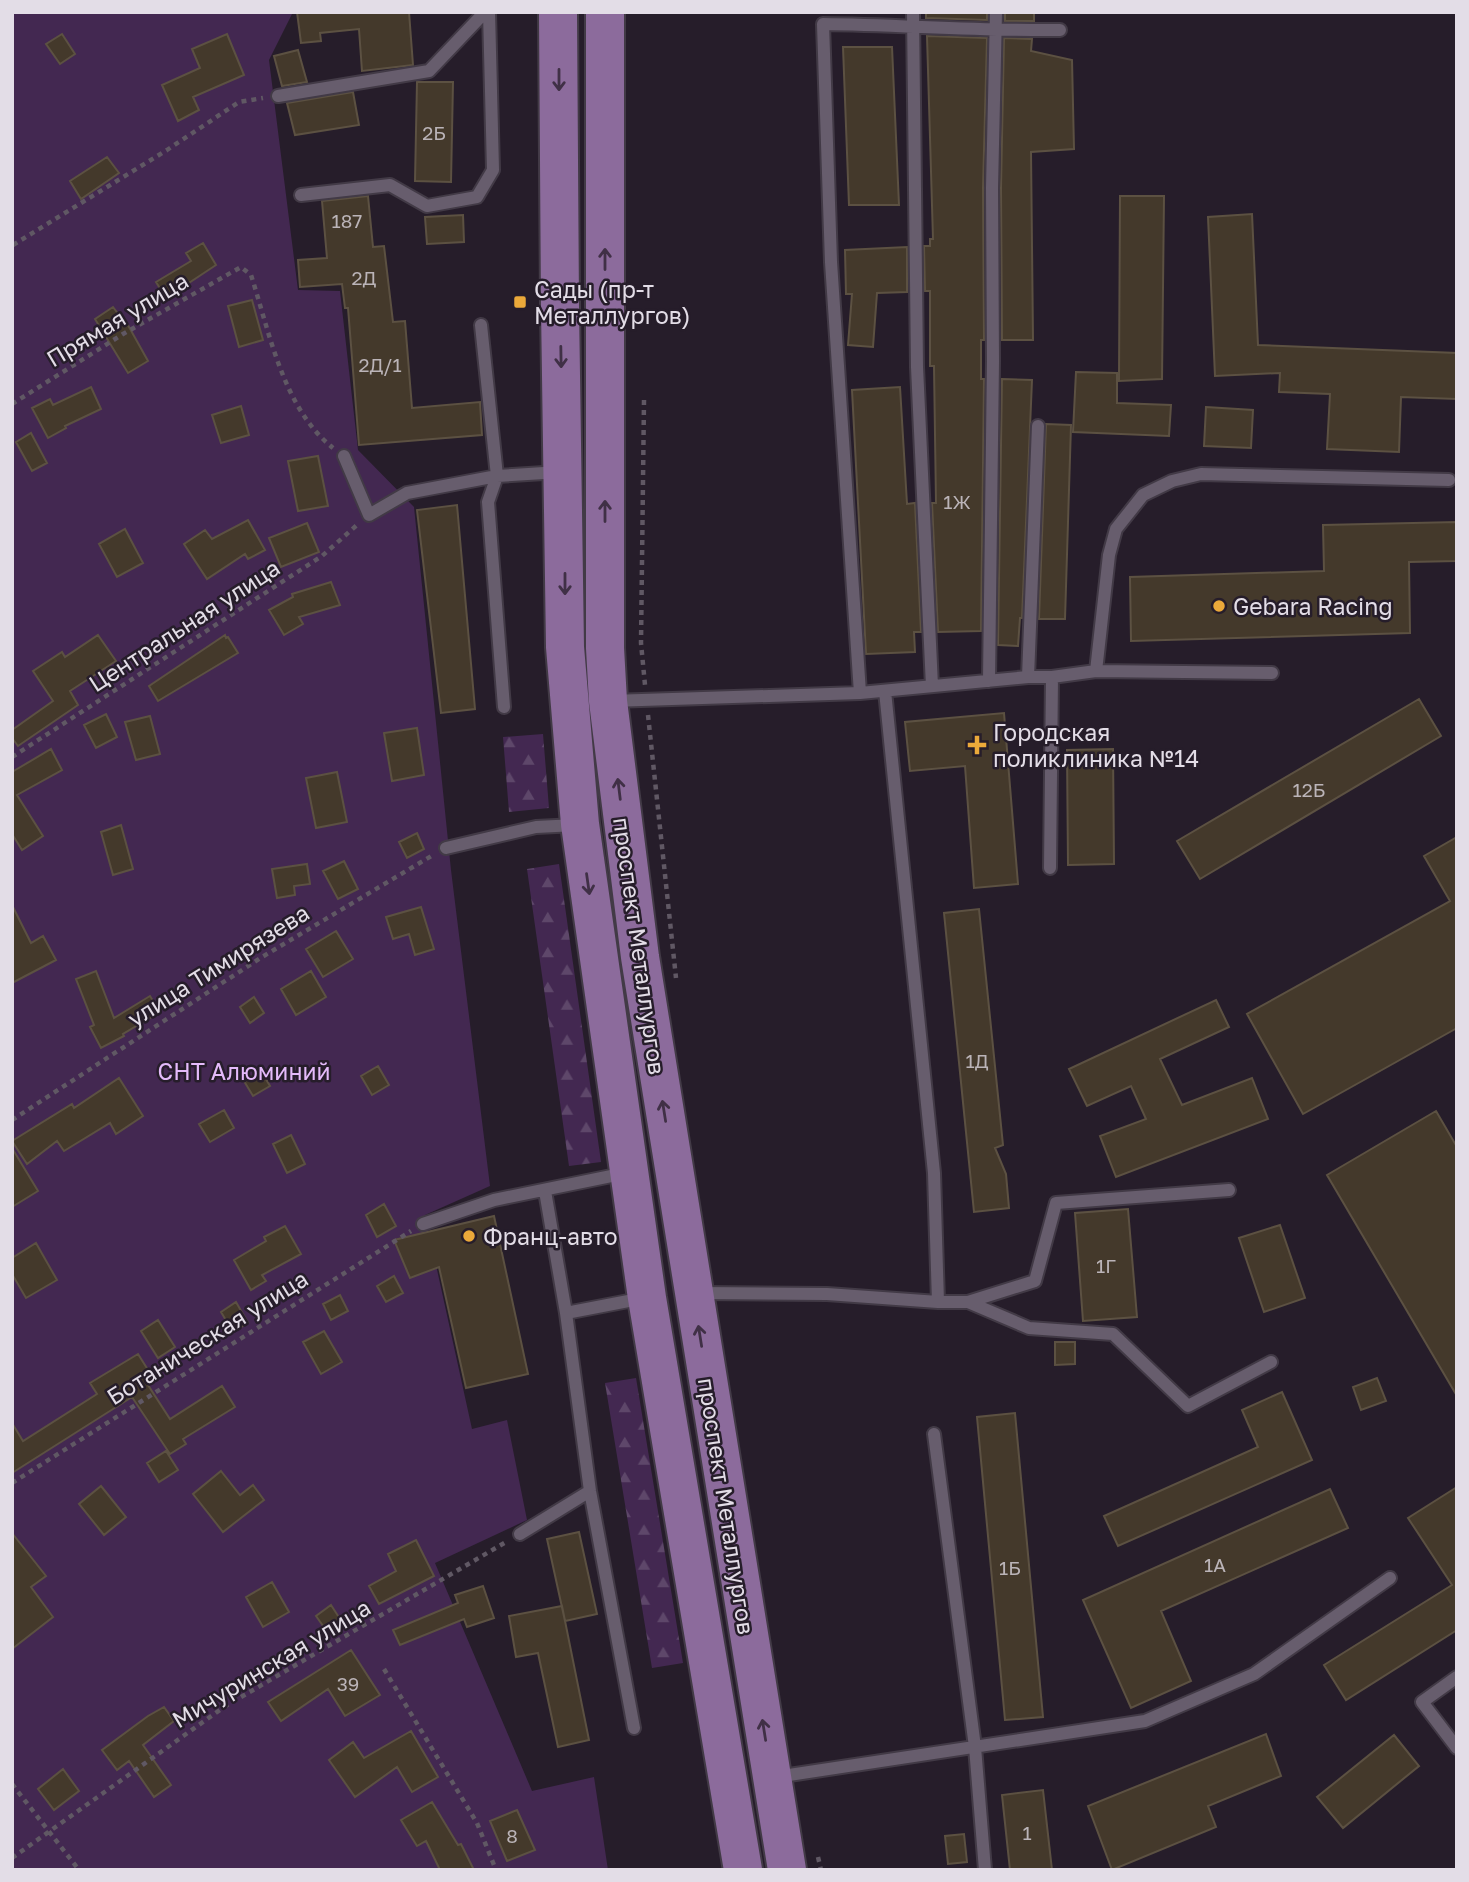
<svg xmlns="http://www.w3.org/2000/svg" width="1469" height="1882" font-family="'Golos Text',sans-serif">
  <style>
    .forest { fill: url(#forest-firs) }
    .garden { fill: #432851 }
    .building { fill: #44392b; stroke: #5c5142; stroke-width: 2 }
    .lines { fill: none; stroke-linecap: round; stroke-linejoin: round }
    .lane-casing { stroke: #423a46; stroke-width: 16 }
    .primary-casing { stroke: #423a46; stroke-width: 42 }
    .path { stroke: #605864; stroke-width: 4.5; stroke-dasharray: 5 5; stroke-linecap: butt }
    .lane { stroke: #675d6d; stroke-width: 12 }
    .primary { stroke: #8c6b9c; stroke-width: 38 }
    .oneway { stroke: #403046 }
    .poi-dot { fill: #eba93a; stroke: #261d2a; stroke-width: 2.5 }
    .labels { text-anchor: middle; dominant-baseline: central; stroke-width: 5; stroke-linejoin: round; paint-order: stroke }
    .number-label { font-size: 19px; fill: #bbb4b8 }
    .poi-label { font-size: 23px; fill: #e3dde7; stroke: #261d2a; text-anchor: start }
    .street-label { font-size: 23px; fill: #e3dde7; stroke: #261d2a }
    .park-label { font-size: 23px; fill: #e4bafa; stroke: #261d2a }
  </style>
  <defs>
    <pattern id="forest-firs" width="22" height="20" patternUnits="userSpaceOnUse" patternTransform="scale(1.75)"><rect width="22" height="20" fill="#432851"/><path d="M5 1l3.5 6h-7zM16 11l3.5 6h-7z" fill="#5e476a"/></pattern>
  </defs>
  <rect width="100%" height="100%" fill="#261d2a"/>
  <path class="forest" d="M543,734L549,808L509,812L503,737Z
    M559,864L601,1162L569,1166L527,869Z
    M636,1378L683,1663L652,1668L605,1383Z"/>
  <path class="garden" d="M12,12H293L269,60L298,290L340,291L358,450L414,507L451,870L490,1186L425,1215L472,1429L507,1420L527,1520L435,1563L532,1791L594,1777L608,1870H12Z"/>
  <path class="building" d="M297,12H409L413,65L362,71L359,29L320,33L321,41L301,43Z
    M926,12H987V20L926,18Z
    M1005,12H1034V21H1005Z
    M62,34L75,54L60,64L46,44Z
    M227,34L244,75L193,97L199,110L178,121L162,85L200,68L192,49Z
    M927,36L987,38L983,188L984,340H981V379H984L981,631L938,632L932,503H936L934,366H930V291H925L924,246H930V239H933Z
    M1004,38L1032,39L1031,51L1072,60L1074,149L1031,152L1033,340H1002L1001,188Z
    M843,47H892L899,205H849Z
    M298,50L307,82L282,86L274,56Z
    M417,82H453L451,182L415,181Z
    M353,92L359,125L295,135L287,103Z
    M107,157L119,173L81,199L70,181Z
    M368,196L373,247L384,246L393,322L405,321L412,408L480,402L482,435L359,445L348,308H345L342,284L300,287L298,260L327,258L322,201Z
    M1120,196H1164L1162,379L1119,381Z
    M1252,214L1258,345L1457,353V399L1401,397L1399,452L1327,449L1330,394L1279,392L1280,373L1215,376L1208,217Z
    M463,215L464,242L427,244L425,217Z
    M203,243L216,265L166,298L156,282L191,261L186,253Z
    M907,247V292L877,293L873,347L848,345L852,294H846L845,250Z
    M252,300L263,340L239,347L228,306Z
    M113,307L122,319L124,318L148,361L128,373L95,319Z
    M1076,372L1117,373V403L1171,405L1169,436L1073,432Z
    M1002,379L1032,380L1022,618H1020L1018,646L998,645Z
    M91,387L101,409L65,426L66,428L48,438L32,408L50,399L53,405Z
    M900,387L907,504L915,503L921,632H914L915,652L866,654L852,390Z
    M241,406L249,435L221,443L212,415Z
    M1206,407L1253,410L1251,448L1204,446Z
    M1046,424L1071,425L1065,619H1039Z
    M31,433L47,463L32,471L16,442Z
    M318,456L328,506L298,511L288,461Z
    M457,505L475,709L441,713L417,510Z
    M248,520L265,550L248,559L245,554L207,579L184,544L205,530L212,539Z
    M1457,522V561L1409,562L1410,633L1131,641L1130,577L1324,571L1323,525Z
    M307,523L319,552L281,567L269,538Z
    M125,529L143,563L117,577L99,544Z
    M331,582L340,605L299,617L303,624L284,635L269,610L293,597L292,594Z
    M98,635L116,661L70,691L78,705L18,746L12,738V730L53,701L33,671L62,652L65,657Z
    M225,635L226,638L228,637L238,653L158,701L149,686Z
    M1419,699L1441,736L1200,879L1177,841Z
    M1004,713L1018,884L974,888L965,766L910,771L905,722Z
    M106,714L117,737L96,748L84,725Z
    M150,716L160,754L136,760L125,722Z
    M417,728L424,775L392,781L384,733Z
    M51,749L62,770L17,795L43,836L22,850L12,834V772Z
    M1113,749L1114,864L1068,865L1067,750Z
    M337,772L347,822L316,828L306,778Z
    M121,825L133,869L113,875L101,832Z
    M417,833L424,849L407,858L399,842Z
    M1457,837V1028L1303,1114L1247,1014L1450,901L1424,856Z
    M344,861L358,889L338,899L323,871Z
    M307,864L310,884L294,886L295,895L277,898L272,869Z
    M12,905L31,943L43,936L56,960L12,983Z
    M421,907L434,949L415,955L409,934L393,939L386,917Z
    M979,909L1003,1145L995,1148L1006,1174L1009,1208L974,1212L944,913Z
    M336,931L353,959L323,977L306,949Z
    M96,971L114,1018L150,996L160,1012L123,1034L124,1036L101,1048L90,1027L94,1025L76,979Z
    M311,971L326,997L296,1015L281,989Z
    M254,997L264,1013L250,1023L240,1007Z
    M1216,1000L1229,1027L1160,1059L1182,1105L1252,1078L1268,1119L1116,1177L1100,1136L1146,1119L1131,1086L1087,1106L1069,1069Z
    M378,1066L389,1085L372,1095L361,1076Z
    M261,1071L270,1086L253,1096L244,1081Z
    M119,1078L143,1116L116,1134L110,1123L64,1151L57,1141L27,1164L12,1141L72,1104L74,1108Z
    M224,1110L234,1128L210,1142L199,1124Z
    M1436,1111L1457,1147V1396L1327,1175Z
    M291,1135L305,1164L287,1173L273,1144Z
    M12,1148L38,1191L12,1207Z
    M384,1204L396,1226L377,1237L366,1215Z
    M1128,1209L1137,1317L1083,1321L1075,1213Z
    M494,1216L528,1374L466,1388L439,1267L410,1278L394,1240Z
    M1280,1225L1305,1298L1264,1312L1239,1238Z
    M285,1226L301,1254L262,1275L266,1281L251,1290L234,1260L266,1241L264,1237Z
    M36,1243L57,1280L26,1298L12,1274V1258Z
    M394,1276L403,1293L386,1302L377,1286Z
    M340,1295L348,1311L331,1320L323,1304Z
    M236,1302L248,1323L233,1332L221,1312Z
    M158,1320L175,1347L158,1358L141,1331Z
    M324,1331L342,1362L321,1374L303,1342Z
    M1055,1342H1075V1364L1055,1365Z
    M138,1354L155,1381L148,1385L170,1419L222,1386L235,1407L183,1439L186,1444L170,1454L132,1397L12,1473V1423L23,1441L97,1394L90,1383Z
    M1377,1378L1386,1401L1361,1410L1353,1387Z
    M1282,1392L1312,1460L1118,1546L1104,1516L1258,1447L1242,1410Z
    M1015,1413L1043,1717L1005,1720L977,1417Z
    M166,1451L178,1470L159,1482L147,1463Z
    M221,1471L240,1495L253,1485L264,1500L223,1532L193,1494Z
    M101,1486L126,1517L104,1535L79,1504Z
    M1457,1487V1630L1346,1700L1324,1665L1452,1585L1408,1518Z
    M1330,1489L1348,1528L1161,1611L1191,1681L1131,1708L1083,1600Z
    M579,1532L597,1614L565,1621L547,1539Z
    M12,1533L46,1576L31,1587L53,1617L12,1649Z
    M416,1540L434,1576L379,1604L369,1586L396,1571L388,1554Z
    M272,1582L289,1612L263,1627L246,1597Z
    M483,1586L494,1618L467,1627L464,1619L400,1645L393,1630L458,1603L455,1595Z
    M331,1605L342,1622L326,1630L316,1616Z
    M562,1606L589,1740L558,1747L538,1653L516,1657L509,1616Z
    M351,1650L380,1695L345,1716L328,1689L281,1721L268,1702Z
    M164,1707L174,1721L143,1745L171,1785L154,1797L129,1761L117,1770L102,1750L148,1716Z
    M411,1731L438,1777L412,1792L397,1767L355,1797L329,1760L353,1742L364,1758Z
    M1266,1734L1281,1776L1208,1806L1216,1827L1112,1870L1088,1806Z
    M1394,1735L1419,1766L1343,1828L1317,1797Z
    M63,1769L79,1791L54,1810L38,1789Z
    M1043,1790L1052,1870H1010L1002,1795Z
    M432,1802L458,1845L461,1844L474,1870H440L426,1841L417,1846L401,1820Z
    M517,1810L535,1850L507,1861L490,1821Z
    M964,1834L967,1862L948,1864L945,1836Z"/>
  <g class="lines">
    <g class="lane-casing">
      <path id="lane" d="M913,12L917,367L932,686
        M278,96L429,71L485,12
        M301,195L390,185L427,206L477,197L493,170L489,12
        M481,325L497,476L488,502L504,707
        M344,456L369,515L407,493L497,476L560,472
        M1096,671L1272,673
        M1028,677L1038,426
        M989,681L993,361L992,188L996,12
        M885,691L934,1173L938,1302
        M860,693L831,262L823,24C902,25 981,31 1060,30
        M611,701L860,693L1028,677H1052L1096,671L1109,555L1116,529L1143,495L1172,481L1201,474L1449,480
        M446,848L536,827L576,825
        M1050,868L1052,677
        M545,1191L566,1313L644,1298
        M423,1224L494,1200L626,1173
        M697,1293L827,1294L938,1302H968L1035,1281L1056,1203L1229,1190
        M968,1302L1029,1328L1113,1334L1188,1406L1271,1362
        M566,1313L590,1491L634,1728
        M934,1434L975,1747L985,1870
        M520,1534L590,1491
        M1457,1677L1422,1702L1457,1748
        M776,1777L1145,1721L1254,1674L1390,1578"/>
    </g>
    <g class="primary-casing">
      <path id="primary" d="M558,12L560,307L565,647L580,824L647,1298L743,1870
        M605,12V648L608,701L640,957L787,1870"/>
    </g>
    <path class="path" d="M13,245L167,150L239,102L263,98
      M644,400L641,643L645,685
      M12,404L123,334L241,267L251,275C270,334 283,408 333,448
      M648,715L676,978
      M12,757L322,556L357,525
      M12,1120L262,957L433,855
      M12,1483L411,1231
      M384,1669L477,1823L496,1870
      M12,1784L79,1870
      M818,1857L821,1870
      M12,1858L224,1707L506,1542"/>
    <use href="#lane" class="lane"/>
    <use href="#primary" class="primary"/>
  </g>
  <defs><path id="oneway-shaft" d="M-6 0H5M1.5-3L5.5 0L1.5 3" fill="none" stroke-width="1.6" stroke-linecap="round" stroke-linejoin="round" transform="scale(1.75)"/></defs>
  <g class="oneway">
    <use href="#oneway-shaft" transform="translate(559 80) rotate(90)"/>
    <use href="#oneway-shaft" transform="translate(605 259) rotate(-90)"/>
    <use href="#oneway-shaft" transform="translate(561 357) rotate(89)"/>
    <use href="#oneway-shaft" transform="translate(605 511) rotate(-90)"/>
    <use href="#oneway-shaft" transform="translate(565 584) rotate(90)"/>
    <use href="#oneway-shaft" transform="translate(619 789) rotate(-97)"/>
    <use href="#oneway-shaft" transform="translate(588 884) rotate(82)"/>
    <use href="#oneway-shaft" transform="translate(664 1111) rotate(-99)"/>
    <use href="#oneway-shaft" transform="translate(700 1336) rotate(-99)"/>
    <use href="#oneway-shaft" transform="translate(764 1730) rotate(-99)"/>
  </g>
  <g class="poi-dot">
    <rect x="513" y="295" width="14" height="14" rx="3.5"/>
    <circle cx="1219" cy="606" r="7"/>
    <path d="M973.5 734.5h7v7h7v7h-7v7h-7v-7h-7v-7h7z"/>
    <circle cx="469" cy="1236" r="7"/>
  </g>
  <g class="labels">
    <g class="number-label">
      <text x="434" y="132">2Б</text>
      <text x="347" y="220">187</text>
      <text x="364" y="277">2Д</text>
      <text x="380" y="364">2Д/1</text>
      <text x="957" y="501">1Ж</text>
      <text x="1309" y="789">12Б</text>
      <text x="977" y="1060">1Д</text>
      <text x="1106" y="1265">1Г</text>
      <text x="1215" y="1564">1А</text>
      <text x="1010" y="1567">1Б</text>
      <text x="348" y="1683">39</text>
      <text x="1027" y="1832">1</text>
      <text x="512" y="1835">8</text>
    </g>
    <g class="poi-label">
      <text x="534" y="289">Сады (пр-т<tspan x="534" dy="26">Металлургов)</tspan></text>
      <text x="1233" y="606">Gebara Racing</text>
      <text x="993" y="732">Городская<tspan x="993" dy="26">поликлиника №14</tspan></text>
      <text x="483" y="1236">Франц-авто</text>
    </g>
    <g class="street-label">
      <text transform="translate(117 319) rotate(-31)">Прямая улица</text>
      <text transform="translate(184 625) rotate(-33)">Центральная улица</text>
      <text transform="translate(640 946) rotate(82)">проспект Металлургов</text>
      <text transform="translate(218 965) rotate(-32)">улица Тимирязева</text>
      <text transform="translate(207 1337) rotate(-32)">Ботаническая улица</text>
      <text transform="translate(727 1506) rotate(81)">проспект Металлургов</text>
      <text transform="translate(271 1663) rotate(-31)">Мичуринская улица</text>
    </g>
    <g class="park-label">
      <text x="244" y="1071">СНТ Алюминий</text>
    </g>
  </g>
  <rect width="1469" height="1882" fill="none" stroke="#e3dde7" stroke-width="28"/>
</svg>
